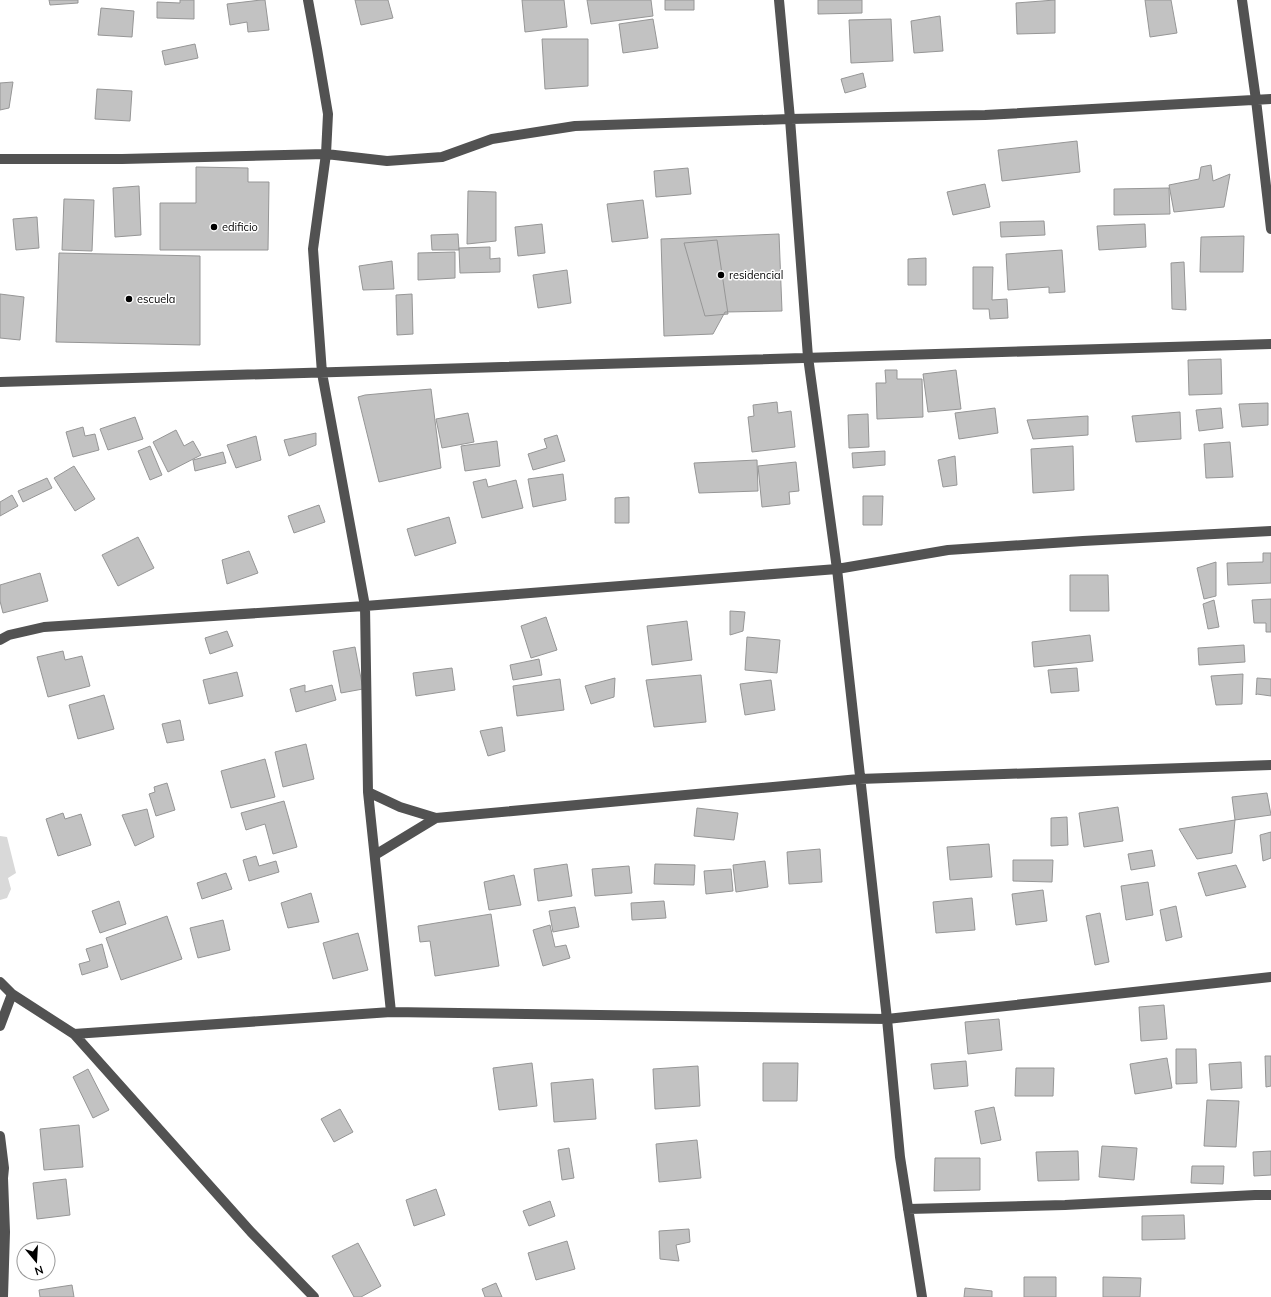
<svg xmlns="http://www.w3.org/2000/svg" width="1271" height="1297" font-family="Mulish,sans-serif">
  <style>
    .green { fill: #d9d9d9 }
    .building { fill: #c2c2c2; stroke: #969696 }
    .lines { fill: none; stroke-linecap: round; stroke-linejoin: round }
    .minor { stroke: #525252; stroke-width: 10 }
    .poi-dot { fill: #000; stroke: #fff; stroke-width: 1.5 }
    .labels { text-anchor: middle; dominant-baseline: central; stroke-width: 3; stroke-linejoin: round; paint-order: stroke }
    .poi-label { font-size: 11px; fill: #000; stroke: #fff; text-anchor: start }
  </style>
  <rect width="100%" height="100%" fill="#fff"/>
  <path class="green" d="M0,836L7,837L16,873L8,878L11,889L7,898L0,900Z"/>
  <path class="building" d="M49,0H78V3L50,5Z
    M180,0H194V19L157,18V2L180,3Z
    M261,0H265L269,30L248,32L247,22L230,25L227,4Z
    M355,0H388L393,18L361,25Z
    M522,0H564L567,27L525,32Z
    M587,0H651L653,16L591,24Z
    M665,0H694V10H665Z
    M818,0H862V13L818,14Z
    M1055,0V33L1017,34L1016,3Z
    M1145,0H1171L1177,33L1150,37Z
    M101,8L134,11L132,37L98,35Z
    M940,16L943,51L914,53L911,21Z
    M653,19L658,48L623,53L619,24Z
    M891,19L893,61L851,63L849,20Z
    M542,39H588V86L545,89Z
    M195,44L198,58L165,65L162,51Z
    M863,73L866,87L845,93L841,79Z
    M13,82L9,108L0,110V83Z
    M97,89L132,91L130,121L95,119Z
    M1077,141L1080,172L1002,181L998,150Z
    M1211,165L1213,181L1230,174L1224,207L1174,212L1169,185L1199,179L1201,167Z
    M196,167L248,168V182H269L268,250H160V203H196Z
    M688,168L691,194L656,197L654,171Z
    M985,184L990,207L953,215L947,192Z
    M139,186L141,235L115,237L113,188Z
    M1169,188L1170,214L1114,215V189Z
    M468,191L496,192V241L467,244Z
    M64,199L94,200L92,251L62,250Z
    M643,200L648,238L612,242L607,204Z
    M37,217L39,248L16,250L13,219Z
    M1044,221L1045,235L1001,237L1000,222Z
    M542,224L545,253L518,256L515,227Z
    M1145,224L1146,247L1099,250L1097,226Z
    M458,234L459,250H432L431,235Z
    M779,234L782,311L725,312L713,334L664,336L661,239Z
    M1244,236L1243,272H1200L1201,237Z
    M717,240L728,314L705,316L684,243Z
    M490,247V259L500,258V272L460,273L459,248Z
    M1062,250L1065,292L1049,293V287L1008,290L1006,254Z
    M455,252V278L418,280V253Z
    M59,253L200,256V345L56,342Z
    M926,258V285H908V259Z
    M392,261L394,289L363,290L359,266Z
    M1184,262L1186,310L1172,309L1171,263Z
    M973,267H993L992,300L1007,299L1008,318L990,319L989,309H973Z
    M567,270L571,303L538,308L533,275Z
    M0,294L24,297L20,340L0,338Z
    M412,294L413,334L397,335L396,295Z
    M1221,359L1222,394L1189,395L1188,360Z
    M885,370H897V379H922L923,417L877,419L876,383H886Z
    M956,370L961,409L928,412L923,374Z
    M431,389L441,468L379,482L358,397L365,395Z
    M777,402L778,413L791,411L795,447L752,452L748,417L754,416L753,405Z
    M1268,403V425L1242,427L1239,404Z
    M995,408L998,433L959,439L955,413Z
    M1221,408L1223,428L1199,431L1196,410Z
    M1180,412L1181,439L1136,442L1132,416Z
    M468,413L474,442L442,448L436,419Z
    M868,414L869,447L849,448L848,415Z
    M1088,416V435L1033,439L1027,420Z
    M135,417L143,439L108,450L100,429Z
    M83,427L85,436L95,434L99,450L73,457L66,432Z
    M176,430L184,446L193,441L201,455L168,472L153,442Z
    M316,433V445L289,456L284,440Z
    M557,435L565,461L533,470L528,454L547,448L544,439Z
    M256,436L261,460L236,468L227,445Z
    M497,441L500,466L465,471L461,446Z
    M1230,442L1233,477L1206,478L1204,444Z
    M150,446L162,475L150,480L138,451Z
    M1073,446L1074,490L1033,493L1031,449Z
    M885,451V465L853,468L852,453Z
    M223,452L226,463L195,471L193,460Z
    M955,456L957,485L943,487L938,460Z
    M757,460L758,491L699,493L694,463Z
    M796,462L799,491L789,492L790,504L762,507L758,466Z
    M74,466L95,499L75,511L54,478Z
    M563,474L566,500L533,507L528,479Z
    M47,478L52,488L23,502L18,491Z
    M486,479L488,487L516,480L523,508L482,518L473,482Z
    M12,495L18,506L0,516V502Z
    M863,496H883L882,525H863Z
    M629,497V523H615V498Z
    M319,505L325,522L294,533L288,516Z
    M449,517L456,543L415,556L407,529Z
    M138,537L154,568L118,586L102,555Z
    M249,551L258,573L227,584L222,560Z
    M1263,553H1271V583L1228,585L1227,563L1263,562Z
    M1216,562V596L1204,599L1197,568Z
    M40,573L48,601L3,613L0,601V585Z
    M1070,575H1108L1109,611H1070Z
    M1271,599V632H1266V623H1254L1252,600Z
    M1214,600L1219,627L1208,629L1203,604Z
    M730,611L745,612L743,631L730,635Z
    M546,617L557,650L531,658L521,626Z
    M687,621L692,660L652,665L647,626Z
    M227,631L233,646L210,654L205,638Z
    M1090,635L1093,661L1034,667L1032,642Z
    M747,637L780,640L777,673L745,670Z
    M1244,645L1245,662L1199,665L1198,648Z
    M355,647L363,689L341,693L333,651Z
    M63,651L65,660L82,656L90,686L48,697L37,657Z
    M539,659L542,675L513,680L510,665Z
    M452,668L455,690L416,696L413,673Z
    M1077,668L1079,691L1051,693L1048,670Z
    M237,672L243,696L209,704L203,680Z
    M1243,674L1242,704L1216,705L1211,676Z
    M701,675L706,722L654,727L646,680Z
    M615,678L614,697L591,704L585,686Z
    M1257,678L1271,679V696L1257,694L1256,695Z
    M560,679L564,710L517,716L513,686Z
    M771,680L775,710L745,715L740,684Z
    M305,685V692L332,685L336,700L296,712L290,689Z
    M104,695L114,729L78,739L69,705Z
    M180,720L184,740L167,743L162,724Z
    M502,727L505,751L488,756L480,731Z
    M306,744L314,779L283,787L275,752Z
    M265,759L275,797L231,808L221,771Z
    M167,783L175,810L156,816L149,794L155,792L154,787Z
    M1267,793L1271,815L1235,820L1232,797Z
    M284,801L297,847L273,854L265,824L246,830L241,813Z
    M1118,807L1123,841L1084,847L1079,813Z
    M697,808L738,813L734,840L694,836Z
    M147,809L154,837L135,846L122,815Z
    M63,813L65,819L81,814L91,845L58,856L46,819Z
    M1067,817L1068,845L1051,846V818Z
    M1235,820L1232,853L1197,859L1179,829Z
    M1271,832V858L1263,861L1260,835Z
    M989,844L992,877L950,880L947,847Z
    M820,849L822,882L789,884L787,852Z
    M1152,850L1155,866L1131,870L1128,854Z
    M256,856L259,866L276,861L279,872L249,881L243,860Z
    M1013,860H1053L1052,882L1013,881Z
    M765,861L768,887L736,892L733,865Z
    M567,864L572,896L538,901L534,869Z
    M655,864L695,865L694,885L654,884Z
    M1236,865L1246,887L1206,896L1198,873Z
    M629,866L632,893L595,896L592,869Z
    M731,869L733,891L706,894L704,871Z
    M226,873L232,889L202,899L197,883Z
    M514,875L521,905L489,910L484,882Z
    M1148,882L1153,915L1126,920L1121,886Z
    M1043,890L1047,921L1016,925L1012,894Z
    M311,893L319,922L288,928L281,903Z
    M972,898L975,930L936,933L933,902Z
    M119,901L126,924L100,933L92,911Z
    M664,901L666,918L632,920L631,903Z
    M1176,906L1182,937L1166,941L1160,910Z
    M575,907L579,927L553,932L549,911Z
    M1100,913L1109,962L1095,965L1086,916Z
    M491,914L499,966L435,976L430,941L420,942L418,926Z
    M167,916L182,959L121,980L106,938Z
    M223,920L230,950L198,958L190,928Z
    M550,925L555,947L566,945L570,958L543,966L533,930Z
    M358,933L368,970L333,979L323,943Z
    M102,944L108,967L82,975L79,964L90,961L86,949Z
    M1164,1005L1167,1039L1141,1041L1139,1007Z
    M999,1019L1002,1050L968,1054L965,1022Z
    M1176,1049H1196L1197,1083L1176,1084Z
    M1265,1056H1271V1086L1266,1087Z
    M1167,1058L1172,1088L1135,1094L1130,1064Z
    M966,1061L968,1086L934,1089L931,1064Z
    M1241,1062L1242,1088L1211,1090L1209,1064Z
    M532,1063L537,1106L499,1110L493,1068Z
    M763,1063H798L797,1101H763Z
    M698,1066L700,1106L655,1109L653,1069Z
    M1016,1068H1054L1053,1096H1015Z
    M88,1069L109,1110L93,1118L73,1077Z
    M593,1079L596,1119L554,1122L551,1083Z
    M1207,1100L1239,1101L1236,1147L1204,1146Z
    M994,1107L1001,1140L981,1144L975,1111Z
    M340,1109L353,1132L334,1142L321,1119Z
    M79,1125L83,1167L44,1170L40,1129Z
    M697,1140L701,1178L659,1182L656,1144Z
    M1102,1146L1137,1148L1134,1180L1099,1177Z
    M569,1148L574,1178L562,1180L558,1150Z
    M1078,1151L1079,1180L1038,1181L1036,1152Z
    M1271,1151V1175L1254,1176L1253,1152Z
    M935,1158H980V1190L934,1191Z
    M1192,1166H1224L1223,1184L1191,1183Z
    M66,1179L70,1215L37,1219L33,1183Z
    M436,1189L445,1215L414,1226L406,1200Z
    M550,1201L555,1216L529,1226L523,1211Z
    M1184,1215L1185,1239L1142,1240V1216Z
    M689,1229L690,1242L676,1245L679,1261L660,1259L659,1231Z
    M567,1241L575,1269L536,1280L528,1253Z
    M358,1243L381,1286L361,1297H354L332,1256Z
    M1024,1277H1056V1297H1024Z
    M1103,1277L1141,1278L1140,1297H1103Z
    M496,1283L502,1297H485L482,1289Z
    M72,1285L74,1297H40L39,1290Z
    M965,1288L992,1291V1297H964Z"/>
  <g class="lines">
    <path class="minor" d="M308,0L317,49L328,114L326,154L313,249L322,373L365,606L368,792L391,1012
      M779,0L790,119L808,357L837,569L887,1019L900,1157L922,1297
      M1242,0L1256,100L1271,229
      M0,159H122L326,154L387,161L442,157L492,139L575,126L790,119L985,115L1271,99
      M0,382L1271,344
      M0,640L9,635L44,627L365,606L837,569L948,550L1083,541L1271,531
      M368,792L400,807L436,818L859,779L1271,765
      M375,855L436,818
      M0,982L12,994L74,1034L251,1232L314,1297
      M0,1026L12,994
      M74,1034L391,1012L887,1019L1271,977
      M0,1136L4,1168L3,1178L5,1232L3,1297
      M908,1209L1065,1205L1255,1195H1271"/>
  </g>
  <g class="poi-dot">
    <circle cx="214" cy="227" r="4"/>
    <circle cx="721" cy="275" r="4"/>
    <circle cx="129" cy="299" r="4"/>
  </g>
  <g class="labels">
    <g class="poi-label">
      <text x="222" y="227">edificio</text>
      <text x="729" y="275">residencial</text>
      <text x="137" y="299">escuela</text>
    </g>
  </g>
  <g transform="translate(36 1261) rotate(162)"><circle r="19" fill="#ffffff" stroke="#999999"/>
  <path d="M0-3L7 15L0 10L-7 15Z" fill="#000000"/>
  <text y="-6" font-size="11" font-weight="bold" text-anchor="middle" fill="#000000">N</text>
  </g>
</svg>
